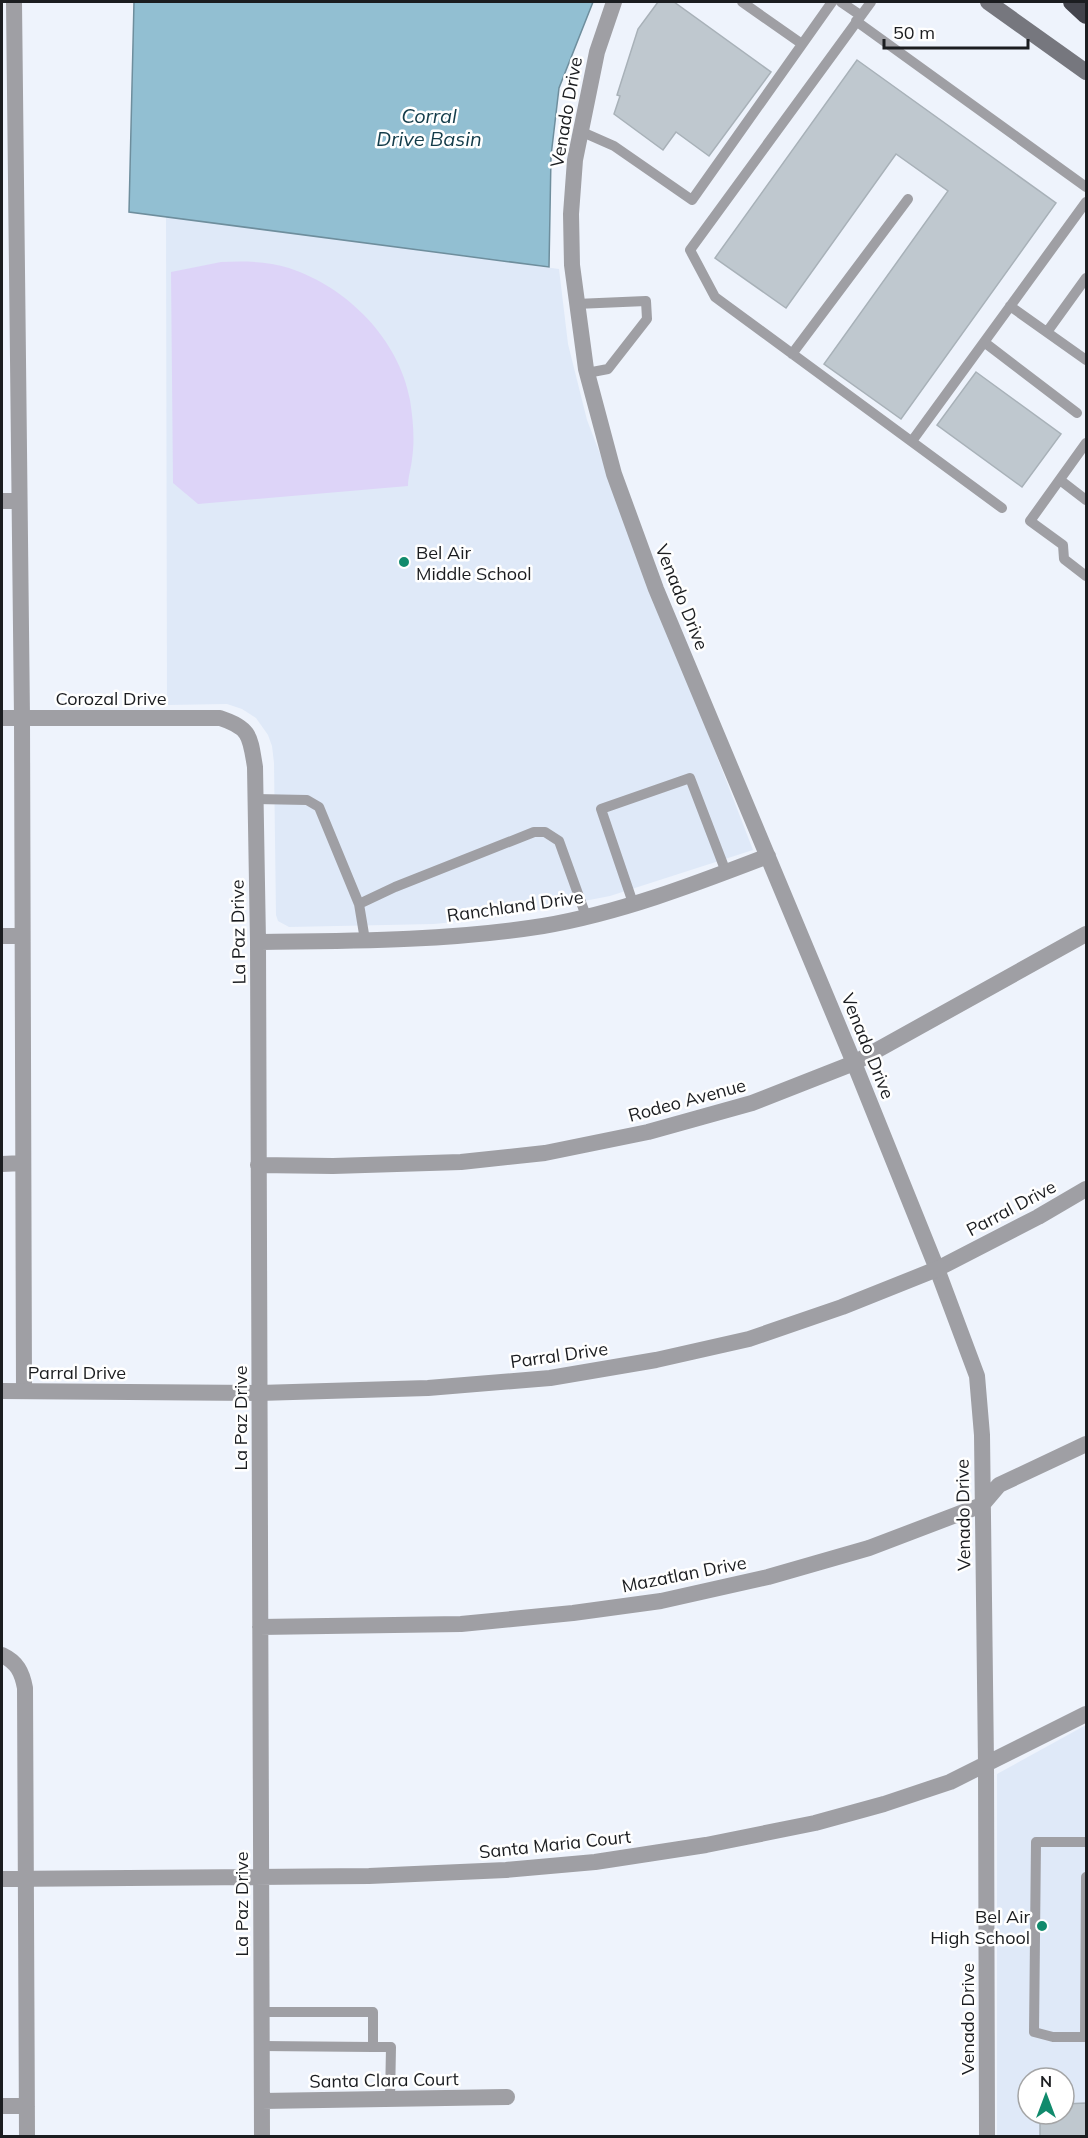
<svg xmlns="http://www.w3.org/2000/svg" width="1088" height="2138" font-family="Mulish,sans-serif">
  <style>
    .built { fill: #dfe9f8; fill-rule: evenodd }
    .green { fill: #ddd4f8 }
    .water { fill: #92bfd2; stroke: #6e8e9d; stroke-width: 1.5 }
    .building { fill: #bfc8cf; stroke: #a8b1b8; stroke-width: 1.5 }
    .lines { fill: none; stroke-linecap: round; stroke-linejoin: round }
    .service { stroke: #9f9fa4; stroke-width: 10 }
    .minor { stroke: #9f9fa4; stroke-width: 16 }
    .tertiary { stroke: #9f9fa4; stroke-width: 16 }
    .secondary { stroke: #76777e; stroke-width: 16 }
    .motorway { stroke: #43444c; stroke-width: 18 }
    .poi-dot { fill: #118a6c; stroke: #fff; stroke-width: 2 }
    .labels { text-anchor: middle; dominant-baseline: central; stroke-width: 5; stroke-linejoin: round; paint-order: stroke }
    .street-label { font-size: 18px; fill: #1b1d20; stroke: #fff }
    .poi-label { font-size: 18px; fill: #1b1d20; stroke: #fff; text-anchor: start }
    .water-label { font-size: 20px; font-style: italic; fill: #133c4a; stroke: #fff }
  </style>
  <rect width="100%" height="100%" fill="#eef3fc"/>
  <path class="built" d="M166,216L559,269L568,344L587,420L753,850L610,896L502,917L434,924L289,927L278,921L276,915L274,763L272,746L268,735L256,718L242,709L227,704L167,705Z
    M1086,1725V2136H997V1774ZM1028,2078H1064V2114H1028Z"/>
  <path class="green" d="M221,262C243,261 268,261 289,268C347,287 399,339 410,400C413,419 415,440 412,459C411,469 408,477 408,486L198,504L173,483L171,272Z"/>
  <path class="water" d="M134,2H593L559,88L551,156L549,267L129,212Z"/>
  <path class="building" d="M658,2H674L771,72L709,156L676,132L663,150L614,114L620,96L617,95L638,29Z
    M857,60L1056,203L901,419L824,364L948,191L896,154L786,308L715,258Z
    M976,372L1061,434L1022,487L937,425Z
    M1086,2103V2136H1040V2117L1064,2114V2104Z"/>
  <g class="lines">
    <path class="service" d="M742,2L802,44
      M841,2L860,15
      M871,2L690,250L715,297L1002,508
      M856,21L1086,187
      M580,131L614,146L692,200L832,2
      M576,304L646,301L647,319L608,369L587,373
      M1010,306L1086,360
      M1047,332L1086,278
      M984,342L1077,413
      M792,354L908,199
      M912,441L1086,202
      M1086,443L1030,521L1063,545L1064,559L1086,576
      M1060,480L1086,500
      M256,799L307,800L319,807L359,904
      M633,903L601,809L690,778L726,872
      M365,940L359,904L395,887L534,832H545L559,841L586,916
      M1086,1842H1036L1034,2032L1053,2037H1086
      M261,2012H373V2047L262,2046
      M1085,2037L1086,1877
      M373,2047H391L390,2099"/>
    <path class="minor" d="M14,2L22,718L24,1391
      M614,2L597,52L575,160L571,214L572,265L586,369L614,474L656,589L854,1063L937,1269L977,1376L982,1435L986,1763L987,2136
      M2,501H19
      M2,718H220C251,728 250,737 255,767L258,942L262,2136
      M2,936H22
      M258,942C353,941 448,941 543,926C620,913 695,884 768,856
      M2,1164L23,1163
      M258,1165L333,1166L461,1162L545,1153L648,1132L752,1103L854,1063L1086,934
      M260,1627L461,1624L573,1613L661,1601L768,1577L869,1548L982,1505L999,1485L1086,1444
      M2,1655C17,1662 22,1672 25,1688L27,2136
      M2,1879L369,1876L506,1870L595,1862L706,1845L815,1823L884,1804L950,1782L1086,1714
      M262,2101L507,2097
      M2,2106H27"/>
    <path class="tertiary" d="M2,1391L259,1393L428,1388L550,1378L656,1360L749,1339L842,1307L937,1269L1038,1217L1086,1189"/>
    <path class="secondary" d="M988,2L1086,72"/>
    <path class="motorway" d="M1072,2L1086,15"/>
  </g>
  <g class="poi-dot">
    <circle cx="404" cy="562" r="6"/>
    <circle cx="1042" cy="1926" r="6"/>
  </g>
  <g class="labels">
    <g class="street-label">
      <text transform="translate(566 112) rotate(-80)">Venado Drive</text>
      <text transform="translate(682 597) rotate(68)">Venado Drive</text>
      <text x="111" y="698">Corozal Drive</text>
      <text transform="translate(515 906) rotate(-8)">Ranchland Drive</text>
      <text transform="translate(238 932) rotate(-91)">La Paz Drive</text>
      <text transform="translate(868 1046) rotate(68)">Venado Drive</text>
      <text transform="translate(687 1100) rotate(-15)">Rodeo Avenue</text>
      <text transform="translate(1011 1208) rotate(-28)">Parral Drive</text>
      <text transform="translate(559 1355) rotate(-8)">Parral Drive</text>
      <text x="77" y="1372">Parral Drive</text>
      <text transform="translate(240 1418) rotate(-90)">La Paz Drive</text>
      <text transform="translate(963 1515) rotate(-91)">Venado Drive</text>
      <text transform="translate(684 1574) rotate(-11)">Mazatlan Drive</text>
      <text transform="translate(555 1844) rotate(-6)">Santa Maria Court</text>
      <text transform="translate(241 1904) rotate(-90)">La Paz Drive</text>
      <text transform="translate(967 2019) rotate(-90)">Venado Drive</text>
      <text transform="translate(384 2080) rotate(-1)">Santa Clara Court</text>
    </g>
    <g class="poi-label">
      <text x="416" y="552">Bel Air<tspan x="416" dy="21">Middle School</tspan></text>
      <text x="1030" y="1916" text-anchor="end">Bel Air<tspan x="1030" dy="21">High School</tspan></text>
    </g>
    <g class="water-label">
      <text x="429" y="115">Corral<tspan x="429" dy="23">Drive Basin</tspan></text>
    </g>
  </g>
  <rect width="1088" height="2138" fill="none" stroke="#1b1d20" stroke-width="6"/>
  <g transform="translate(1046 2096)"><circle r="28" fill="#ffffff" stroke="#a4a5a6" stroke-width="1.5"/>
  <path d="M0-4.5L10 22L0 15L-10 22Z" fill="#118a6c"/>
  <text y="-9" font-size="16" font-weight="bold" text-anchor="middle" fill="#1b1d20">N</text>
  </g>
  <path d="M884 39v9h144v-9" fill="none" stroke="#1b1d20" stroke-width="3"/>
  <text x="893" y="39" font-size="18" fill="#1b1d20" stroke="#ffffff" stroke-width="4.5" paint-order="stroke">50 m</text>
</svg>
